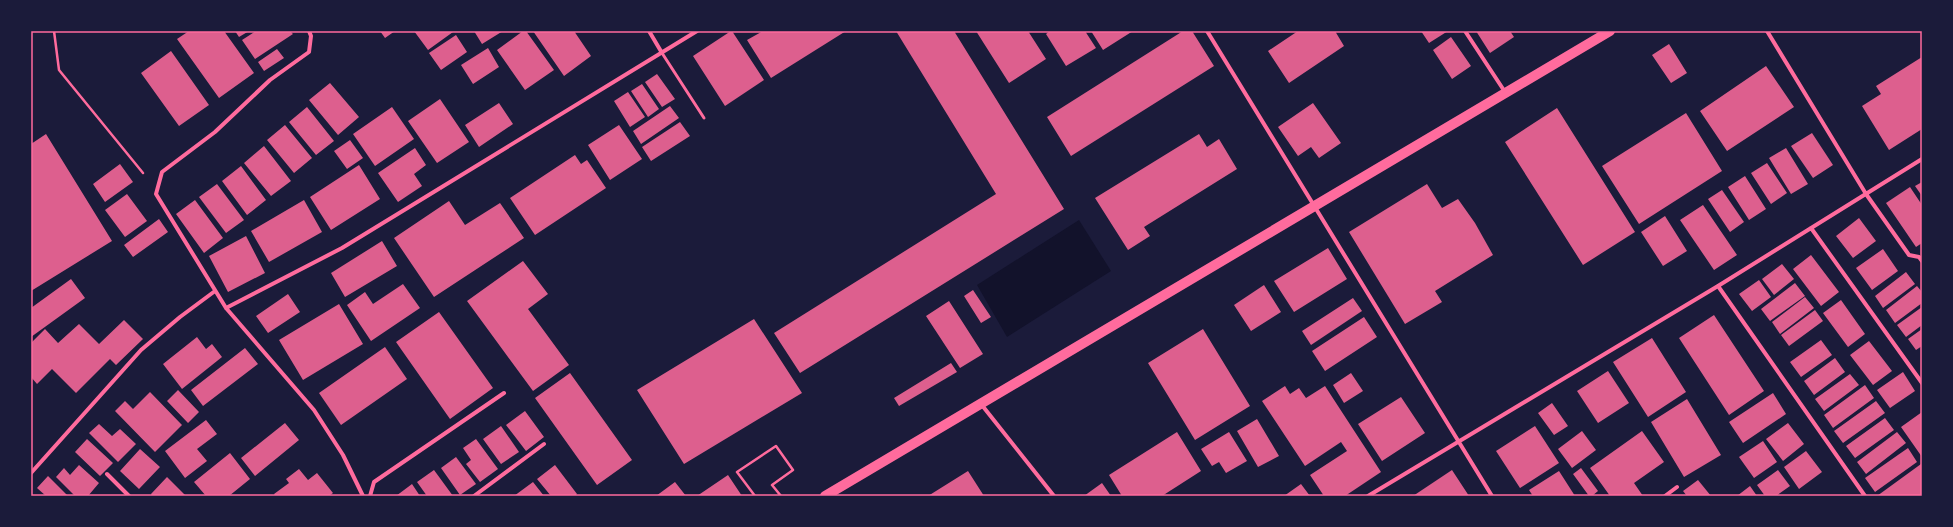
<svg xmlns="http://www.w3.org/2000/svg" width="1953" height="527" font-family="Roboto,sans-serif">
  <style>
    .water { fill: #12122b }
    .building { fill: #dd5f8e }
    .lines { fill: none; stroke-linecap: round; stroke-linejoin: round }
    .path { stroke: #ff6b9d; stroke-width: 2.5 }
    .service { stroke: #ff6b9d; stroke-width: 3 }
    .minor { stroke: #ff6b9d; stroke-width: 4 }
    .primary { stroke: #ff6b9d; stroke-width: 10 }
    .neatline { fill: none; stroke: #ff6b9d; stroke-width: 1.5 }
  </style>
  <rect width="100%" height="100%" fill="#1b1b3a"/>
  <path class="water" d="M1079,220L1111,271L1007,337L977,285Z"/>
  <path class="building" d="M189,31H224L254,73L219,98L177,39Z
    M235,31H249L239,37Z
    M256,31H290L293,34L255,59L242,40Z
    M380,31H395L385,38Z
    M414,31H453V32L428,50Z
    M474,31H503L482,44Z
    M523,31H526L554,70L525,90L497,50Z
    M533,31H574L591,56L564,76Z
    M731,31H732L764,80L725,106L693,56Z
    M763,31H846L771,78L747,40Z
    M896,31H954L1064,209L800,373L774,333L996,194Z
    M976,31H1028L1046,59L1009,83Z
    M1050,31H1085L1096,48L1066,66L1046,34Z
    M1091,31H1133L1103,50Z
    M1183,31H1192L1214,66L1071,156L1047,117Z
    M1298,31H1335L1344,46L1289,83L1268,51Z
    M1421,31H1448L1429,43Z
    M1476,31H1510L1514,37L1490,53Z
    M456,35L467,52L441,70L429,53Z
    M1451,37L1471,66L1452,79L1433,50Z
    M1669,44L1687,73L1671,83L1652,55Z
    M488,48L499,67L473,84L461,65Z
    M277,49L284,58L264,71L258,62Z
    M171,51L209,105L179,126L141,73Z
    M1922,57V129L1889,150L1862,106L1881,94L1876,86Z
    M1766,66L1794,107L1727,151L1700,111Z
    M657,74L675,99L662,107L645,82Z
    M330,83L359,117L338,135L309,100Z
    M642,84L659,109L648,117L631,91Z
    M628,92L645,117L630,127L614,101Z
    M440,99L469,142L437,163L408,121Z
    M499,103L513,124L479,147L465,125Z
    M1313,103L1341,143L1319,158L1311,147L1298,156L1278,127Z
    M670,106L679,118L641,144L633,131Z
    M307,107L334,141L316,155L289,122Z
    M392,107L414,139L375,166L353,134Z
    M1557,108L1635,232L1583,265L1505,142Z
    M1686,113L1722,171L1639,224L1602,166Z
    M680,122L690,136L651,161L642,147Z
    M285,125L312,158L294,173L267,140Z
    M619,125L642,159L610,180L588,145Z
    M1812,133L1833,165L1813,178L1791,146Z
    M46,134L112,241L31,291V144Z
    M1199,134L1207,147L1219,139L1237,169L1144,227L1150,236L1128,250L1095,198Z
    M350,140L363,158L347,169L334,151Z
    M264,146L291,181L271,196L244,163Z
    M415,148L426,165L414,174L422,186L398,202L378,173Z
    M1786,148L1808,184L1791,194L1769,158Z
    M575,155L581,164L587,160L606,188L535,235L510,198Z
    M1767,163L1787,193L1771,204L1751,173Z
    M120,164L133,182L105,202L93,184Z
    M359,165L380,199L331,230L310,197Z
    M241,166L266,200L247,215L222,181Z
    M1745,176L1766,209L1749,220L1728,187Z
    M1922,182V196L1915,186Z
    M217,184L244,220L226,233L199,197Z
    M1427,184L1442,208L1458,199L1475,223L1493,255L1435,291L1442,302L1405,324L1349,232Z
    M1910,187L1922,205V243L1916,247L1886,203Z
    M1722,190L1744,222L1730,232L1708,199Z
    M127,194L147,221L125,237L105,210Z
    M195,200L223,238L204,253L176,214Z
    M304,200L322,232L269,262L251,231Z
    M449,201L465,225L500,203L524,238L434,297L394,238Z
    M1703,205L1737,255L1714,270L1680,220Z
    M1665,216L1687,251L1663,266L1641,232Z
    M1859,218L1876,241L1853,258L1836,236Z
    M159,219L168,232L133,257L124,245Z
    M246,236L265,273L228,292L209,256Z
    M382,241L397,266L345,297L331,273Z
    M1328,248L1347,279L1294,312L1274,281Z
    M1883,249L1898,271L1872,290L1856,268Z
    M1811,255L1839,292L1821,306L1793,269Z
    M523,261L548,294L528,309L569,365L533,391L467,301Z
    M1782,264L1794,279L1774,295L1762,279Z
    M1906,272L1915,284L1883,308L1875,296Z
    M71,279L85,298L31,337V308Z
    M1759,280L1771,297L1752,311L1739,294Z
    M1795,283L1805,296L1770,321L1761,309Z
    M403,284L420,308L371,341L347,305L365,292L373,304Z
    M1264,285L1281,312L1251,331L1234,305Z
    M1917,286L1922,292V303L1895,323L1886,310Z
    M973,290L991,317L981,323L964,296Z
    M288,294L300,312L268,333L256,316Z
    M1805,297L1814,308L1780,334L1772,322Z
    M1353,298L1362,311L1311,345L1302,331Z
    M1841,300L1865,334L1848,347L1823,313Z
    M949,301L983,354L960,368L926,316Z
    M339,304L363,344L303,380L279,340Z
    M1922,307V325L1906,337L1897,325Z
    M1815,310L1823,321L1789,346L1781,335Z
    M439,312L493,388L450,419L396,342Z
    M1714,315L1764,391L1729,415L1679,338Z
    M1364,317L1377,337L1325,371L1312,351Z
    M754,319L802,393L684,464L637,390Z
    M124,320L143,339L116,365L110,359L76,393L52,369L37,384L31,377V343L45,329L58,343L79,324L99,344Z
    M1203,329L1250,406L1195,440L1148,363Z
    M1922,329V346L1916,350L1908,339Z
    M197,337L206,349L212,344L222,357L182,389L163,364Z
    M1652,338L1686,392L1648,417L1613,362Z
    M1821,340L1832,355L1801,377L1790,362Z
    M1869,341L1892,371L1873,385L1850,355Z
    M385,347L407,379L341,425L319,393Z
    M245,348L258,364L203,406L191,390Z
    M1835,358L1845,372L1814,395L1804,381Z
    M951,363L957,372L899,406L894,398Z
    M1608,371L1629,403L1598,423L1577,391Z
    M1903,372L1915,391L1890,408L1877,390Z
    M570,373L632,460L597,485L535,398Z
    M1351,373L1363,391L1344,403L1333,385Z
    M1850,374L1859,385L1824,411L1815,399Z
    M1865,385L1874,398L1833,428L1824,415Z
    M1285,386L1290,394L1299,388L1306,398L1325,386L1381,472L1345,496H1324L1310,475L1347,451L1341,442L1305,466L1262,401Z
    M178,390L199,412L188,423L167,401Z
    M150,392L182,425L155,452L115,411L125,401L133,409Z
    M1773,393L1786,414L1743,443L1729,422Z
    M1401,397L1425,433L1382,461L1358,424Z
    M1687,399L1721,455L1684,477L1651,422Z
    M1876,401L1885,413L1843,443L1834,431Z
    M1552,403L1568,426L1554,435L1538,413Z
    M525,411L544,437L526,451L506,425Z
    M1922,412V457L1901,427Z
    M1885,418L1894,430L1855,458L1846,446Z
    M1257,419L1279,456L1258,467L1237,431Z
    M206,420L217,434L197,449L207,461L185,478L165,451Z
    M285,423L299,440L255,476L241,458Z
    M1788,423L1804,444L1783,461L1766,439Z
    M99,424L112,436L120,429L136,444L118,462L89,433Z
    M501,426L519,452L501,464L483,439Z
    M1535,426L1559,463L1520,488L1496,451Z
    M1582,431L1596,450L1572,468L1558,449Z
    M1642,431L1664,462L1634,483L1643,496H1610L1590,468Z
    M1177,432L1201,471L1162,496H1122L1109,475Z
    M1229,432L1247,461L1226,473L1219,462L1212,466L1201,449Z
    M1897,432L1906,443L1866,474L1857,462Z
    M87,439L113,463L100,476L75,452Z
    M476,439L498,469L480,482L466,464L471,460L463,448Z
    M1763,441L1777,462L1754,478L1739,457Z
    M1908,448L1917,462L1875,492L1865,478Z
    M140,449L160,467L139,489L120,471Z
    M1806,451L1822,472L1799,489L1784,467Z
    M230,453L250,479L229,496H206L194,482Z
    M456,457L476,484L460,495L441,468Z
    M1921,464L1922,496H1877Z
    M79,465L99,483L88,496H75L56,477L64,468L70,475Z
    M555,465L577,494L575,496H551L537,479Z
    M1581,468L1598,491L1592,496H1589L1573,474Z
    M299,469L308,480L317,473L333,493L329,496H275L274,494L289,483L286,479Z
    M434,470L453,496H427L417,482Z
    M1452,470L1469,496H1413Z
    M1778,470L1790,486L1776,496H1765L1757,485Z
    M968,471L984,496H928Z
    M1559,471L1575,496H1533L1529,490Z
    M728,475L742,496H697Z
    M48,476L68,496H46L37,488Z
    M167,477L186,496H152L151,494Z
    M1698,480L1711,496H1687L1683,491Z
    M533,482L544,496H514Z
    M675,482L686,496H656Z
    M1102,483L1111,496H1084Z
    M412,484L420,496H396Z
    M1301,484L1310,496H1284Z
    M1750,486L1757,496H1737Z"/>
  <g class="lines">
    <path class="path" d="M54,31L59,70L143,173
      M755,496L737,472L776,446L793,470L772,485L781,496"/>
    <path class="service" d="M662,53L704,118"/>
    <path class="minor" d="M309,31L311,36L309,52L270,80L215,132L162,172L156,194L226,308L314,410L343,455L363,496
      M649,31L662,53
      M1207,31L1492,496
      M1465,31L1505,92
      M1767,31L1866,194L1909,255L1919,257L1922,261
      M1811,228L1922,383
      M1718,286L1865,496
      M226,308L342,248L697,31
      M981,404L1054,496
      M31,473L141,350L180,317L215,291
      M107,474L129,496
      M370,496L374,482L504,393
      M474,496L544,444
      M1368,496L1718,286L1922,159
      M1665,496L1677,487"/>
    <path class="primary" d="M825,496L1610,31"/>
  </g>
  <rect width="1953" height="527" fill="none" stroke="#1b1b3a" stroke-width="64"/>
  <rect x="32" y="32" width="1889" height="463" class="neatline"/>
</svg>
